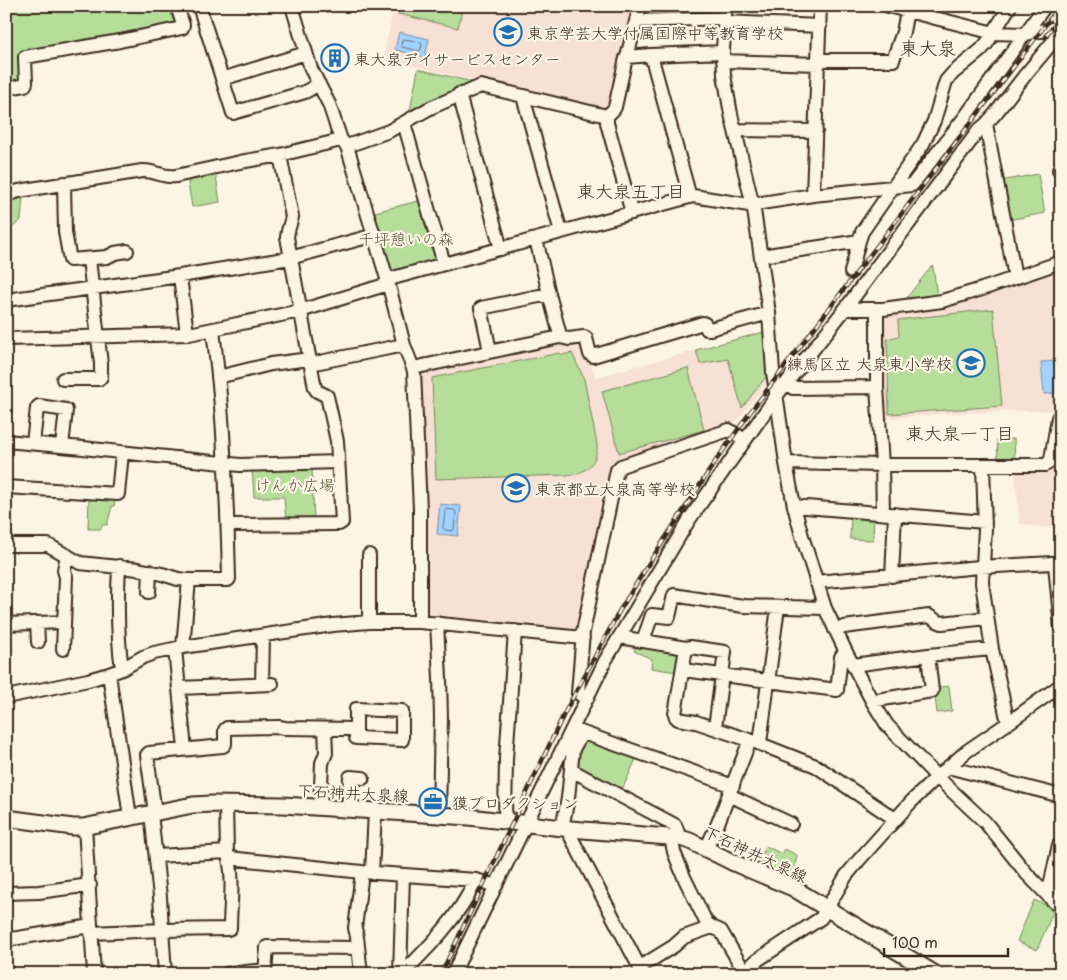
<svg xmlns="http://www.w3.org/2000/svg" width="1067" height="980" font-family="'Playpen Sans','Klee One',sans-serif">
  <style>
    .built { fill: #f7e0d4 }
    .green { fill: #b6de9a; stroke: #78845c }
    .water { fill: #a2d2fe; stroke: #798fa4 }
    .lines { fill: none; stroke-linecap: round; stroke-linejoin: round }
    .shore { stroke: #646d78; stroke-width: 1 }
    .minor-casing { stroke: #3b2a1e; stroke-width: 16 }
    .major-casing { stroke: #3b2a1e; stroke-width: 19 }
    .minor { stroke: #fcf5e5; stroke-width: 12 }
    .major { stroke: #fcf5e5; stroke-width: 15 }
    .rail-casing { stroke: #3b2a1e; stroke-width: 4.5 }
    .rail { stroke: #fcf5e5; stroke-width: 2.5; stroke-dasharray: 8; stroke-linecap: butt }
    .labels { text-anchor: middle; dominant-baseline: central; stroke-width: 4.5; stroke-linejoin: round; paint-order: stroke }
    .poi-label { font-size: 16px; fill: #3b2a1e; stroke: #fcf5e5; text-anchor: start }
    .park-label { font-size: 16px; fill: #5a573d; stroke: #fcf5e5 }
    .street-label { font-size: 16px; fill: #3b2a1e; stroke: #fcf5e5 }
    .neighbourhood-label { font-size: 18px; fill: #3b2a1e; stroke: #fcf5e5 }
    .quarter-label { font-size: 19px; fill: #3b2a1e; stroke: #fcf5e5 }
  </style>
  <rect width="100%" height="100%" fill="#fcf5e5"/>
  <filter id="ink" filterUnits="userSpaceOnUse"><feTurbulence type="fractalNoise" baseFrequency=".02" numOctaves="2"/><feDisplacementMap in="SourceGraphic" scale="10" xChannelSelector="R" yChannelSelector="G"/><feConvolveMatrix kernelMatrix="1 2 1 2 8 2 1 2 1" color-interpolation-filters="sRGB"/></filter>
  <g filter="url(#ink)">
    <path class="built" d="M394,6H634L610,108L606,111L383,59Z
      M1061,267V409L1057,410L955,413L883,419L880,318L884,312Z
      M764,332L769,380L734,425L616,465L577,632L425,620L418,376L421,372L581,340L596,377Z
      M1061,425V529L1020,524L1014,468H1048Z"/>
    <path class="green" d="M6,6H173L178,21L176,26L98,42L19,54L22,80L6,85Z
      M400,6H463L458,28L398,14Z
      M418,69L473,82L410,111Z
      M1038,174L1045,213L1008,220L1001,181Z
      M216,176L220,202L192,207L188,183L190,180Z
      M23,196L21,220L11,229L6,230V202Z
      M422,200L440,260L389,276L371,213Z
      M932,266L933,267L937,295L907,300L906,299L908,296Z
      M993,309L1002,406L889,414L887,339L899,336L898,320Z
      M764,332L768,374L742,408L728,359L700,364L696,350Z
      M560,353L562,355L572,353L584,379L597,444C598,462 586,474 568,475L436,479L432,378Z
      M688,368L704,430L619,453L602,391Z
      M1014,439L1015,459H998L997,440Z
      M312,467L314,521H286L284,497H254L252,468Z
      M89,498L115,500L114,506H112L107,525H102L101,529H88Z
      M851,513L874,514L873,540L850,539Z
      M636,646L676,652L679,656L676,672L651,668L652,659L634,651Z
      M949,686L952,711L937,713L934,688Z
      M582,739L637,757L621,792L575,768L576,750Z
      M766,846L782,854L785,849L797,855L793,878L757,865Z
      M1034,900L1048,906L1053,912L1037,950L1017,941Z"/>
    <path class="water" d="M399,32L429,39L425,57L395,50Z
      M1055,361L1057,393L1044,394L1041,362Z
      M440,504L461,506L458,536L437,534Z"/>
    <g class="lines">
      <path class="shore" d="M404,39L421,42L422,44L421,49L419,51L402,47L401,45L402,40Z
        M447,509L454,510L456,512L454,529L452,531L445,530L443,528L445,511Z"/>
      <g class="minor-casing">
        <path id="minor" d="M199,6L233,113L305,92L319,84
          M292,6L311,69L329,104L341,140L347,146L388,282L404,345L414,371L420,510V622
          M725,6L723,52L724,75L731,114L754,210L769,313L773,372L786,463L794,506L802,536L825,608L846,652L872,701L887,725L937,777L985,822L1027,874L1061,909
          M888,6L994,33L1025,34L1051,29H1061
          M636,21L725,18
          M724,22L820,26
          M651,55L690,197
          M627,57L651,55L723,52
          M819,60H893L903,32L907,11
          M723,61L819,64
          M222,79L306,53
          M6,89L25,85L26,83L25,57L120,41L182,28L183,25L177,6
          M459,94L501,249
          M525,96L524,100L561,232
          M607,116L614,109L615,107L626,58L627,57L640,6
          M607,116V123L632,213
          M404,123L444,264
          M735,130L816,131
          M347,146L389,131L430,108L481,86L607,116
          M1059,170L1061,171
          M64,183L65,232L70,260L107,257L115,253L127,251
          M6,195L19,191L142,171C155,170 162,178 176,176L240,162L280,155L341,140
          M813,195L820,6
          M536,239L549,294L560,335V337
          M761,256L859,241L862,232L923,144L934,121L946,81L953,73L981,50L987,43L1010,6
          M851,272L859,241
          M180,276L187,334
          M1015,277L986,124L995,114L1026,74L1061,32
          M6,300L180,276L290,258L375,235
          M845,309H883L942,301L982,289L1061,262
          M6,339L189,334L300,311L385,285L393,278L693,196L749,205L813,195L912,185L965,117L1045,6
          M490,351L481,308L549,294
          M310,364L404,345
          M413,368L560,337L569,339L584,337L586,338L590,354L593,356L703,323L705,324L707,329H710L769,313
          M218,377L271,364L309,359
          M63,379H99L101,377V364L89,259
          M787,384L793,388L877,387L882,465L883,513
          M877,387V309
          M6,441L83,448L240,465L337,462
          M33,443L37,408L39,406L66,410L62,446
          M786,463L882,465H1045L1050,462L1051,459L1058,418L1061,413
          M983,465L985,529L982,583L992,649L1008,723
          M6,487L118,494L122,453
          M794,506L985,522
          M228,525L339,524L342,522L337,441L327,396L317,391L315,388L287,237L288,231L292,217L280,155
          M6,545H48L80,563L138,569L162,574L178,579L189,580H228L229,579C228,530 226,482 223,433C221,399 217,364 213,330
          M369,555V622
          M119,566C117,602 117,634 122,669
          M892,576L895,514
          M816,582L980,567L1053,563L1055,564L1061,628
          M149,592L150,571
          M37,623L38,642
          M437,623L440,678L441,718L439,815
          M6,624L64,622
          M835,630L844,627L929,616L937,621L942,623L987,618
          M619,637L686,648L690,647L725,652L715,728
          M643,641L652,615L669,617L674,595L729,604L744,606L825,608
          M183,647L189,580
          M686,648L675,714L676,717L678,719L696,722L755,742L816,766L895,819
          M63,649L66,577L64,570L67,555
          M175,649L185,749
          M853,665L928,655L992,649
          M683,670L837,690L841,657L843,654L846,652
          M109,674L130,817
          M262,684L263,636
          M179,688L272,684
          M6,697L88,680L109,674L122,669L143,657L154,653L183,647L333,625L369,622H420L583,638
          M587,699L578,693L583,632L617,470L621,466L729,430L745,440
          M872,701L877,700L932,691L928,655
          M356,709L402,711V740L356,738Z
          M572,729L733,786
          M760,743L778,607
          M948,767L1061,796
          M571,770L675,825L676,827L680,838
          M729,795L791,824
          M320,807L322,763L326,753L325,729
          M348,809L350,777L363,778
          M151,813L160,897L165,974
          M155,813L147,755L149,753L223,746L225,744V730L227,728L279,727L285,728L356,729
          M505,821L506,759L515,631
          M85,826L94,974
          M562,828L568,798L573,749L582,733
          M571,829L570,835L643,974
          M671,837L674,852L684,877L706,922L712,927L721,931L744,971
          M706,849L718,823L750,740
          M157,856L227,852
          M229,858L362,872L476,880L496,886
          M372,873L375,811
          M6,893L39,892L90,885
          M1047,894L1049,891L1059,845L1061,844
          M91,933L162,930L228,929L230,928C230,905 235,874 227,852L226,804
          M6,940L91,926
          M640,967L674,946L684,937L712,927
          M226,974L265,970
          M265,974L267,947L358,948
          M361,974L357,937L355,928L362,872
          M400,974L403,875
          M402,974C431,945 458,918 476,880
          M453,974L605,661L689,520L777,395L845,309L979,130L986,124
          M742,974L756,961L821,918L846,876L859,860L911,802L937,777L967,751L1008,723L1061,685"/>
      </g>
      <g class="major-casing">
        <path id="major" d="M6,818L73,827H83L193,805L211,804L283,805L469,817L571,829L680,838L690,841L734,863L793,888L935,974"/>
      </g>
      <use href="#minor" class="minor"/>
      <use href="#major" class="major"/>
      <g class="rail-casing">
        <path id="rail" d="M1046,35L1061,18
          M441,974L564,714L593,660L620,610L651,560L715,462L751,411L1060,6"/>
      </g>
      <use href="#rail" class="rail"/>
    </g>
  </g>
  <defs>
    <g id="school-ring" transform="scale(1.4375)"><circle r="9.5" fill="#fcf5e5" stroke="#1f6fb2" stroke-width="1.5"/><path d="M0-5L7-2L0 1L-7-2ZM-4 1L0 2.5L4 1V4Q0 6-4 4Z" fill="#1f6fb2"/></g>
    <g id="building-ring" transform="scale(1.4375)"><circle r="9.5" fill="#fcf5e5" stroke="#1f6fb2" stroke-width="1.5"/><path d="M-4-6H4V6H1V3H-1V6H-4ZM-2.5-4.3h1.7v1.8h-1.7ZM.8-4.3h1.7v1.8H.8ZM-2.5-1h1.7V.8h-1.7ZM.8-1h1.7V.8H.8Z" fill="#1f6fb2"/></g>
    <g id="office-ring" transform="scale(1.4375)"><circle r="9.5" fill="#fcf5e5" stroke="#1f6fb2" stroke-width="1.5"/><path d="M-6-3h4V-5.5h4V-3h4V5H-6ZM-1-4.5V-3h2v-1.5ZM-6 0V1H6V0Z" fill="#1f6fb2"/></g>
  </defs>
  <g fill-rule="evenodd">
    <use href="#school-ring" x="508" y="32"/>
    <use href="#building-ring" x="335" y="58"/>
    <use href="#school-ring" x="971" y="363"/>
    <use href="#school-ring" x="516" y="488"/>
    <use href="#office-ring" x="433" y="802"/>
  </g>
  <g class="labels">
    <g class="poi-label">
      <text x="527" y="32">東京学芸大学付属国際中等教育学校</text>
      <text x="354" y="58">東大泉デイサービスセンター</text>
      <text x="952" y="363" text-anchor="end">練馬区立 大泉東小学校</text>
      <text x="535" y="488">東京都立大泉高等学校</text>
      <text x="452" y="802">獏プロダクション</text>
    </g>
    <g class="park-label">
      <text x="406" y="238">千坪憩いの森</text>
      <text x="295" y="484">けんか広場</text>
    </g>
    <g class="street-label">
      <text transform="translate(353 792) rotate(3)">下石神井大泉線</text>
      <text transform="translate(756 853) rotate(25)">下石神井大泉線</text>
    </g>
    <g class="neighbourhood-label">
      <text x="631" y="190">東大泉五丁目</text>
      <text x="960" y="432">東大泉一丁目</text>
    </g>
    <g class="quarter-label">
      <text x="928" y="47">東大泉</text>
    </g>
  </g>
  <rect width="1067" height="980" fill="none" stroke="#fcf5e5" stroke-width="25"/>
  <rect x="12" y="12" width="1042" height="955" fill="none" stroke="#3b2a1e" stroke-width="2" filter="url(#ink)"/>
  <path d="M884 948v8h124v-8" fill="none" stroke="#3b2a1e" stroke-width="2.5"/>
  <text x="892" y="948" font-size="15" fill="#3b2a1e" stroke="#fcf5e5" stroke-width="4" paint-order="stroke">100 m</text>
</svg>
